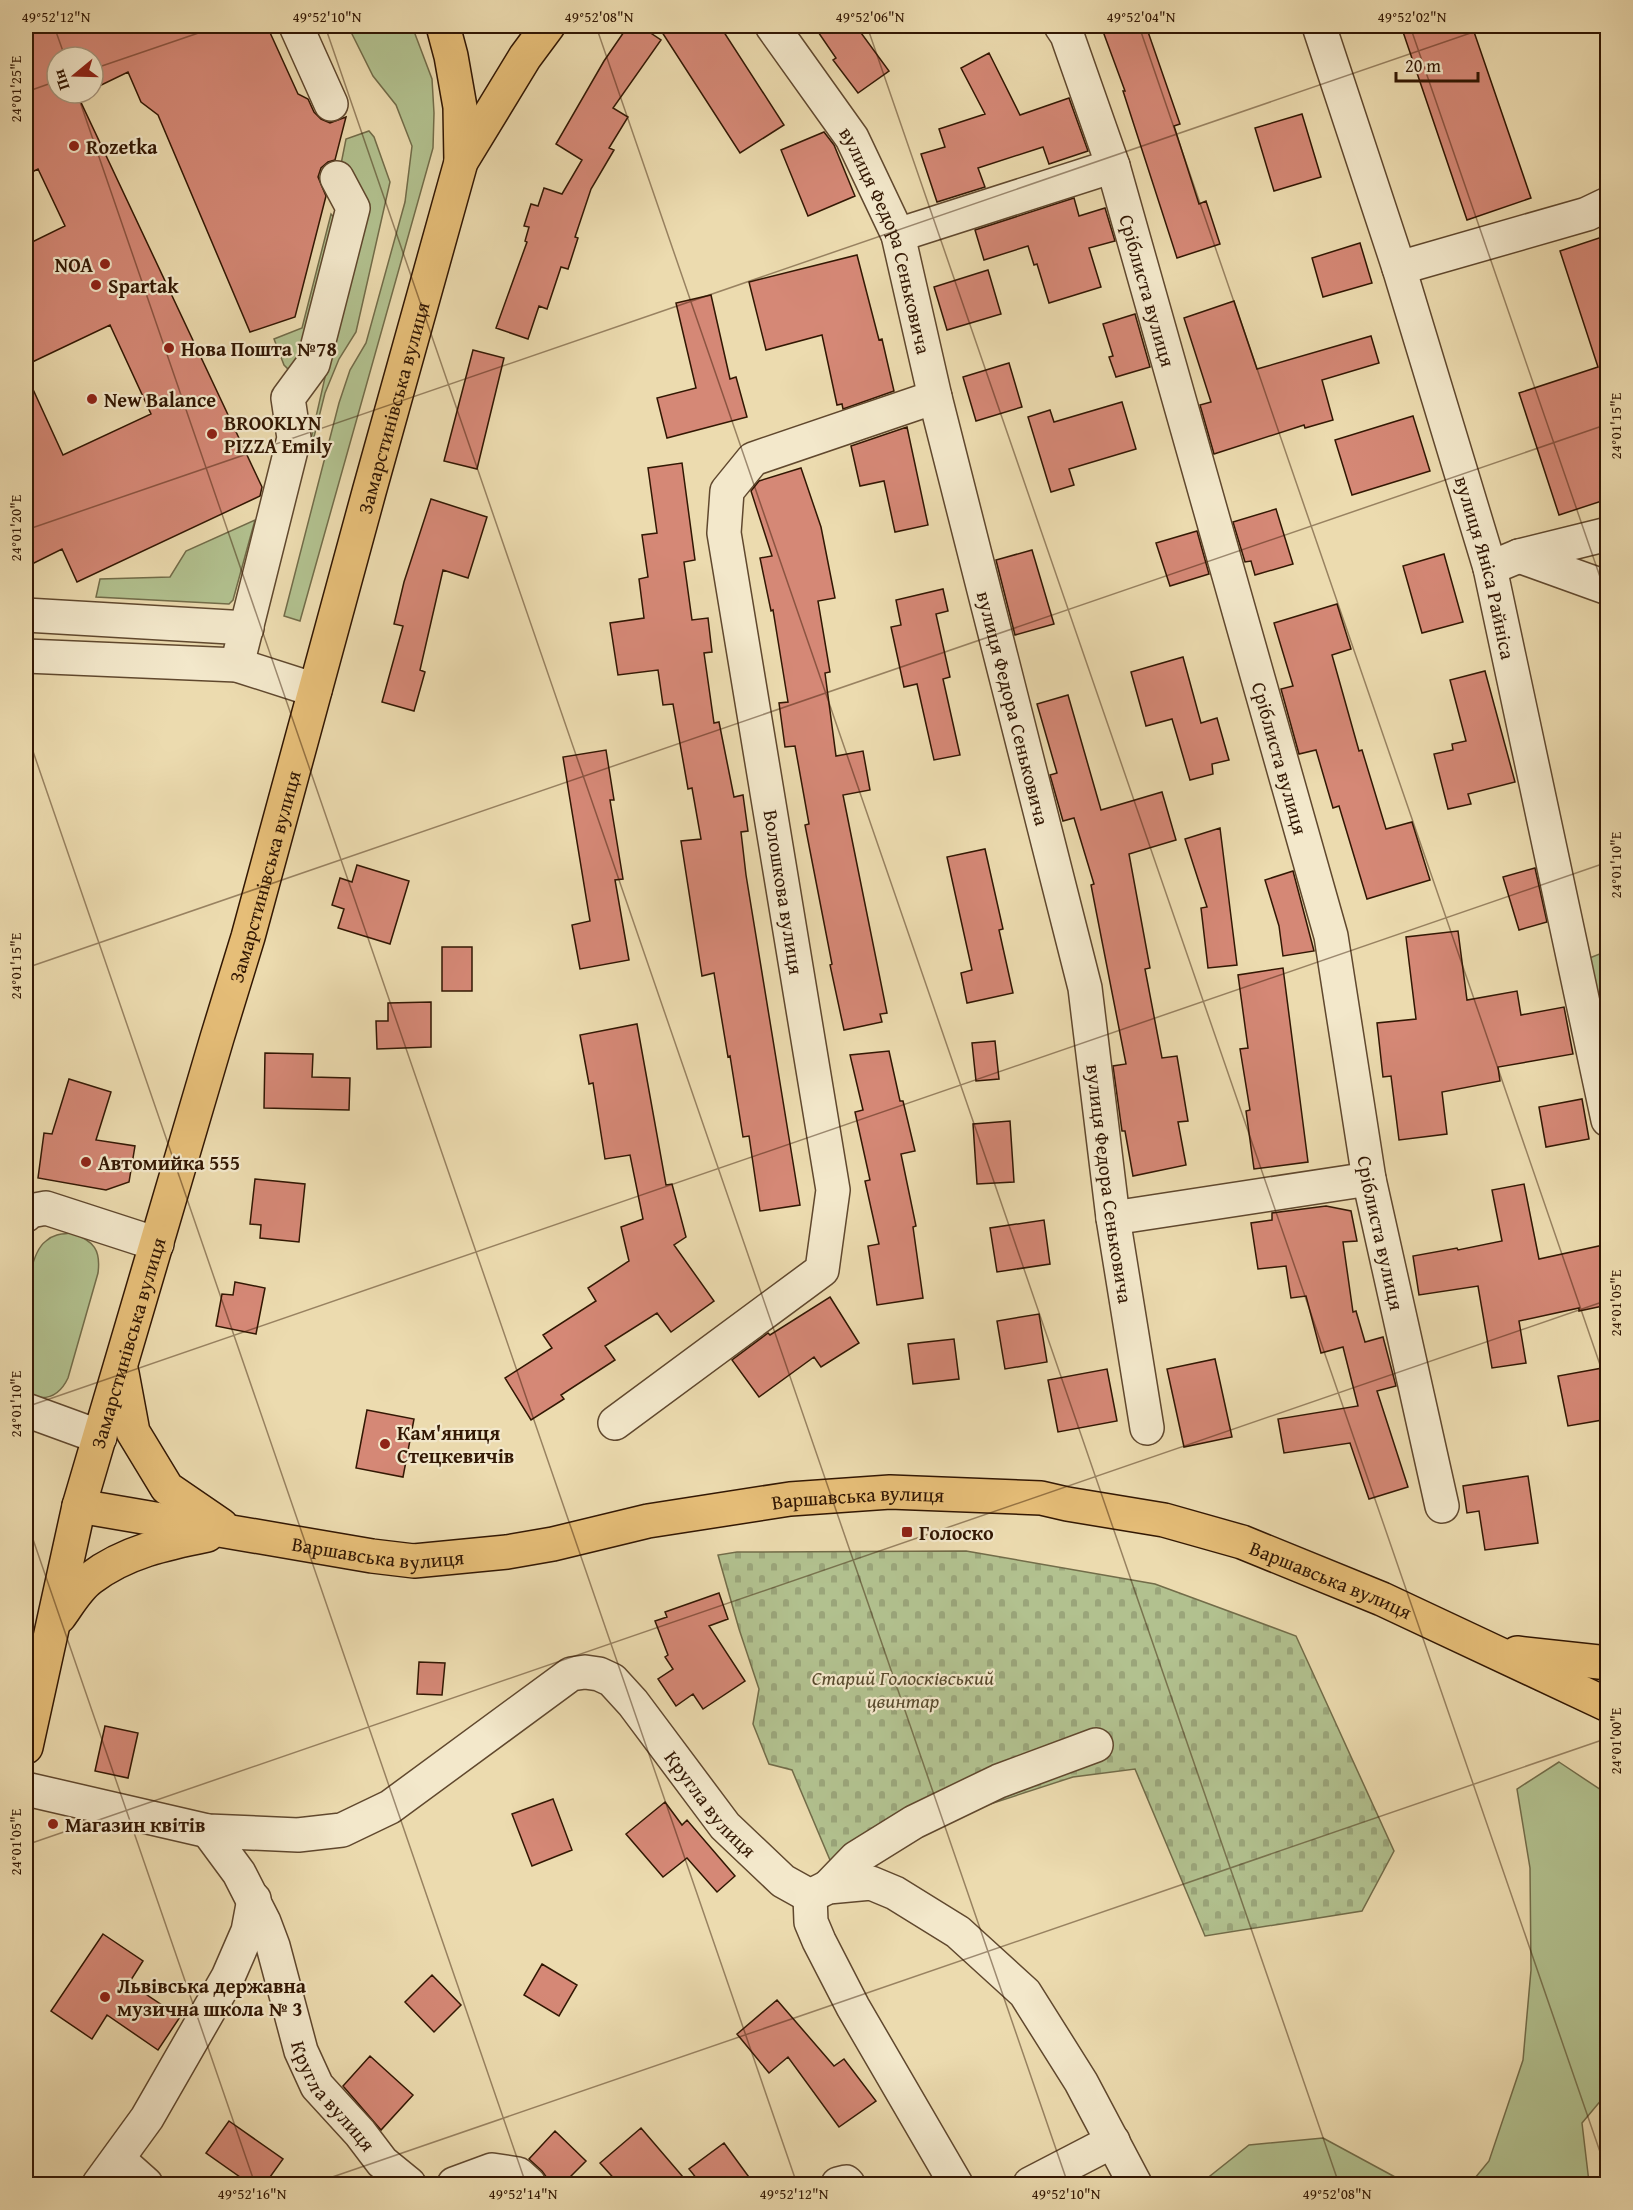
<svg xmlns="http://www.w3.org/2000/svg" width="1633" height="2210" font-family="'Gentium Book Plus',serif">
  <style>
    .green { fill: #b2c18f; stroke: #726c49; stroke-width: 1.5 }
    .cemetery { fill: url(#cemetery-stones); stroke: #726c49; stroke-width: 1.5 }
    .building { fill: #d58876; stroke: #321703; stroke-width: 1.5 }
    .lines { fill: none; stroke-linecap: round; stroke-linejoin: round }
    .minor-casing { stroke: #60482e; stroke-width: 36 }
    .major-casing { stroke: #321703; stroke-width: 36 }
    .minor { stroke: #f3e8cb; stroke-width: 33 }
    .major { stroke: #e6be78; stroke-width: 33 }
    .ticks { fill: none; stroke: #321703; stroke-width: 1.5; stroke-opacity: 0.45 }
    .poi-dot { fill: #8f2418; stroke: #f3e8cb; stroke-width: 2 }
    .labels { text-anchor: middle; dominant-baseline: central; stroke-width: 4.5; stroke-linejoin: round; paint-order: stroke }
    .poi-label { font-size: 20px; font-weight: bold; fill: #321703; stroke: #f3e8cb; text-anchor: start }
    .street-label { font-size: 20px; fill: #321703; stroke: #f3e8cb }
    .park-label { font-size: 20px; font-style: italic; fill: #584a2d; stroke: #f3e8cb }
    .neatline { fill: none; stroke: #321703; stroke-width: 2 }
    .ticks-label { font-size: 15px; text-anchor: middle; fill: #321703 }
  </style>
  <defs>
    <pattern id="cemetery-stones" width="16" height="16" patternUnits="userSpaceOnUse" patternTransform="scale(1.5)"><rect width="16" height="16" fill="#b2c18f"/><path d="M2 7V4a2 2 0 0 1 4 0v3zM10 15v-3a2 2 0 0 1 4 0v3z" fill="#9aa57a"/></pattern>
  </defs>
  <rect width="100%" height="100%" fill="#ecdbaf"/>
  <filter id="stains"><feTurbulence type="fractalNoise" baseFrequency=".00333" numOctaves="4"/><feColorMatrix values="0 0 0 0 .2 0 0 0 0 .09 0 0 0 0 .02 0 0 0 .5 -.17"/></filter>
  <radialGradient id="worn" r=".72"><stop offset=".6" stop-color="#630" stop-opacity="0"/><stop offset="1" stop-color="#630" stop-opacity=".3"/></radialGradient>
  <path class="green" d="M348,26H412L432,79L434,113L433,148L300,621L284,616L339,403L350,370L366,343L405,202L412,146L396,105L373,76Z
    M369,131L374,137L390,182L356,332L339,359L325,393L310,453L308,452L326,373L340,169L346,139Z
    M331,214L336,220L305,351L290,371L284,365L274,339L302,328Z
    M255,520L233,600L229,604L96,597L100,579L170,577L186,551Z
    M1607,951V1055L1587,959Z
    M72,1233C94,1241 101,1250 98,1273L68,1378C59,1397 45,1402 26,1394C26,1361 19,1261 46,1241C54,1234 62,1234 72,1233Z
    M1559,1762L1607,1794L1608,2092L1582,2123L1589,2182L1588,2184H1470L1489,2161L1523,2060L1531,1970L1530,1868L1517,1789Z
    M1323,2138L1408,2184H1200L1249,2145Z"/>
  <path class="cemetery" d="M966,1551L1155,1584L1296,1636L1394,1851L1362,1911L1205,1936L1135,1769L1073,1777L941,1820L830,1860L792,1770L769,1764L753,1724L759,1689L739,1629L718,1555L737,1552Z"/>
  <path class="building" d="M26,26H267L298,94L308,99L314,112L321,119L330,123L346,117L335,160L328,162L321,168L318,177L326,196L295,317L250,332L158,115L141,102L128,72L93,89V57H57V93H84L78,96L262,487L260,496L77,582L62,549L26,567V374L63,455L151,414L110,325L26,365V245L65,226L38,169L26,175Z
    M628,26H640L661,40L613,108L628,117L609,148L614,150L591,189L575,237L578,238L568,269L561,267L547,309L539,306L528,339L496,328L527,242L525,241L529,227L524,226L531,204L538,206L544,188L562,194L582,160L556,144L604,61Z
    M658,26H720L784,125L740,153Z
    M814,26H856L889,71L858,93L833,60L836,58Z
    M1101,26H1146L1180,124L1174,126L1199,204L1206,201L1220,244L1177,258L1123,91H1125Z
    M1401,26H1472L1531,198L1467,220Z
    M989,53L1020,115L1069,98L1088,151L1049,164L1043,147L978,168L985,187L937,202L921,154L945,147L939,129L985,114L961,68Z
    M1302,114L1321,177L1274,191L1255,128Z
    M824,132L834,145L855,196L808,216L781,150Z
    M1074,198L1079,216L1105,208L1115,241L1089,248L1101,287L1049,303L1037,264L1034,265L1028,246L984,260L975,230Z
    M1608,235V499L1559,515L1519,393L1598,367L1560,251Z
    M1360,243L1372,283L1323,297L1312,258Z
    M857,255L879,340L882,339L894,391L843,409L842,404L837,405L822,335L766,350L749,282Z
    M988,270L1001,314L947,330L934,287Z
    M711,295L730,379L736,377L747,417L667,438L657,398L696,388L676,303Z
    M1234,301L1257,369L1371,336L1379,363L1322,380L1333,420L1305,428L1304,425L1214,454L1200,405L1211,402L1184,318Z
    M1135,314L1150,367L1116,377L1109,357L1113,356L1103,324Z
    M473,350L504,358L477,469L444,461Z
    M1009,363L1022,407L976,421L963,377Z
    M1122,402L1136,449L1069,469L1074,485L1051,492L1028,417L1050,410L1054,422Z
    M1413,416L1430,471L1352,495L1335,440Z
    M907,427L928,525L895,532L884,481L860,486L851,446Z
    M682,463L695,560L684,562L692,620L708,618L712,652L704,653L714,723L719,722L734,797L743,795L748,831L741,832L746,875L800,1205L760,1211L749,1136L743,1137L730,1056L728,1057L714,973L702,976L681,841L701,839L692,788L688,789L673,704L663,705L658,670L618,675L610,623L644,618L639,579L648,577L642,535L657,533L648,468Z
    M801,468L821,527L835,598L818,601L830,672L825,673L836,756L863,751L870,790L843,795L887,1013L880,1014L882,1022L844,1030L830,965L832,964L805,825L809,824L795,746L785,747L779,703L788,702L773,610L771,611L760,558L772,556L751,491L759,481Z
    M431,499L487,517L468,578L443,570L420,670L425,672L414,711L382,702L403,626L394,624L404,582Z
    M1276,509L1293,564L1255,575L1251,561L1245,562L1233,522Z
    M1197,531L1209,574L1170,586L1156,543Z
    M1032,550L1054,624L1015,635L996,560Z
    M1444,554L1463,622L1422,633L1403,566Z
    M943,589L948,611L936,614L950,677L943,679L960,755L934,760L917,684L904,687L891,627L901,625L896,600Z
    M1337,604L1351,649L1332,655L1359,751L1362,750L1386,829L1412,822L1430,880L1367,899L1339,806L1333,808L1316,750L1299,754L1281,689L1293,686L1274,623Z
    M1183,657L1201,723L1217,718L1229,760L1212,764L1213,774L1190,780L1172,719L1146,726L1131,672Z
    M1485,671L1515,782L1468,794L1471,804L1448,809L1434,754L1453,750L1452,744L1466,741L1450,680Z
    M1068,695L1101,810L1162,792L1176,840L1129,854L1150,968L1145,969L1162,1058L1177,1056L1188,1121L1178,1122L1186,1165L1133,1176L1125,1131H1122L1113,1066L1126,1064L1091,885L1094,884L1074,818L1063,821L1050,775L1057,773L1037,704Z
    M606,750L614,800H610L623,879L615,880L629,960L580,969L572,925L590,921L563,757Z
    M1220,828L1237,965L1208,968L1201,908L1207,907L1185,839Z
    M985,849L1003,929L999,930L1013,993L967,1003L961,973L972,970L947,857Z
    M357,865L409,881L390,944L338,928L344,909L332,905L340,878L352,882Z
    M1535,868L1547,922L1519,930L1503,877Z
    M1293,871L1314,951L1283,956L1279,926L1265,880Z
    M1458,931L1467,1000L1517,991L1521,1015L1564,1007L1573,1054L1498,1067L1500,1081L1442,1092L1447,1134L1399,1140L1391,1076L1383,1077L1377,1023L1416,1019L1406,937Z
    M442,947H472V991H442Z
    M1283,968L1308,1162L1254,1169L1246,1111L1250,1110L1240,1049L1248,1048L1238,975Z
    M431,1002V1047L377,1049L376,1021H388V1003Z
    M637,1024L666,1185L672,1184L686,1237L674,1245L714,1301L671,1332L657,1313L605,1346L615,1360L561,1395L564,1399L531,1420L505,1378L552,1348L543,1335L596,1301L588,1288L629,1261L621,1227L643,1219L630,1155L605,1159L593,1083L589,1084L580,1035Z
    M995,1041L999,1079L976,1081L972,1043Z
    M889,1051L900,1101H903L915,1151L901,1154L916,1226L913,1227L923,1298L877,1305L868,1246L879,1244L865,1181L870,1180L855,1112L863,1110L850,1055Z
    M265,1053L313,1054L312,1077L350,1078L349,1110L264,1108Z
    M69,1079L111,1092L96,1140L135,1146L129,1182L106,1190L38,1178L44,1133L52,1134Z
    M1582,1099L1589,1139L1546,1147L1539,1107Z
    M1010,1121L1014,1182L977,1184L973,1124Z
    M255,1179L305,1184L299,1242L260,1238L261,1225L250,1224Z
    M1524,1184L1539,1259L1608,1244V1305L1579,1311V1308L1519,1321L1526,1363L1492,1368L1478,1286L1419,1295L1413,1256L1457,1248L1458,1250L1502,1241L1492,1190Z
    M1326,1206L1351,1211L1357,1241L1343,1242L1353,1312L1356,1311L1365,1342L1383,1337L1396,1386L1377,1391L1408,1487L1369,1499L1350,1443L1284,1453L1278,1419L1358,1406L1343,1347L1321,1353L1306,1296L1291,1298L1286,1266L1258,1269L1251,1223L1272,1220V1213Z
    M1044,1220L1050,1264L997,1272L990,1228Z
    M235,1282L265,1288L256,1334L216,1326L222,1294L233,1295Z
    M830,1297L859,1343L821,1367L814,1357L759,1397L732,1360L768,1333L770,1335Z
    M1039,1314L1047,1362L1005,1369L997,1321Z
    M954,1339L959,1379L913,1384L908,1344Z
    M1215,1359L1232,1437L1184,1447L1167,1369Z
    M1608,1367V1419L1568,1426L1558,1376Z
    M1107,1369L1117,1421L1058,1432L1048,1380Z
    M367,1410L414,1419L403,1477L356,1468Z
    M1528,1476L1538,1543L1485,1550L1479,1511L1467,1513L1463,1486Z
    M719,1593L728,1619L709,1626L745,1681L703,1709L693,1694L676,1706L658,1679L673,1669L665,1657L668,1655L655,1621L667,1617L665,1612Z
    M419,1662L445,1663L442,1695L417,1694Z
    M105,1726L138,1733L128,1778L95,1771Z
    M553,1799L572,1850L532,1866L512,1814Z
    M665,1802L682,1825L687,1820L735,1876L717,1892L687,1858L663,1877L626,1834Z
    M103,1934L143,1961L129,1983L180,2017L158,2050L107,2015L92,2039L51,2011Z
    M542,1964L577,1985L559,2016L524,1995Z
    M432,1975L461,2005L434,2032L405,2002Z
    M777,2000L834,2066L844,2059L876,2101L839,2127L788,2057L769,2073L737,2034Z
    M370,2056L413,2095L381,2130L343,2086Z
    M229,2121L283,2159L265,2184H250L206,2153Z
    M641,2128L689,2184H619L600,2163Z
    M555,2131L586,2161L563,2184H547V2178L542,2171L529,2159Z
    M724,2143L754,2184H701L689,2169Z"/>
  <g class="lines">
    <g class="minor-casing">
      <g id="minor">
        <path d="M296,26L331,104"/>
        <path id="s1" d="M772,26L852,138L898,235L935,397L1085,988L1113,1218L1147,1428"/>
        <path id="s2" d="M1061,26L1067,35L1113,166L1331,936L1369,1179L1442,1506"/>
        <path id="s3" d="M1319,26L1399,268L1490,568L1608,1120"/>
        <path d="M898,235L1113,166"/>
        <path d="M1399,268L1587,214L1608,204"/>
        <path d="M1519,556L1608,588"/>
        <path d="M1490,568L1519,556L1608,534"/>
        <path d="M26,615L247,628"/>
        <path d="M26,656L237,665L315,690"/>
        <path d="M237,665L294,438L288,398L313,364L353,208L337,178"/>
        <path d="M26,1215L30,1211L46,1208L157,1244"/>
        <path d="M1113,1218L1369,1179"/>
        <path d="M26,1410L100,1437"/>
        <path d="M615,1423L822,1270L833,1190L724,533L727,491L753,459L935,397"/>
        <path id="s4" d="M26,1789L208,1831L298,1835L342,1830L390,1807L571,1674L585,1672L599,1674L612,1680L633,1703L725,1826L783,1881L810,1896L828,1887L871,1883L895,1893L958,1932L1025,1993L1081,2082L1135,2184"/>
        <path id="s5" d="M208,1831L239,1873L264,1922L273,1946L301,2051L317,2086L360,2133L382,2162L409,2184"/>
        <path d="M828,1887L856,1858L914,1822L999,1781L1096,1745"/>
        <path d="M810,1896L811,1922L819,1941L853,2007L956,2184"/>
        <path d="M118,2159L146,2184"/>
        <path d="M99,2184L147,2118L228,1977L248,1931L254,1899"/>
        <path d="M454,2184L492,2170L518,2174L529,2184"/>
        <path d="M838,2184L846,2182L848,2184"/>
        <path d="M1030,2184L1113,2141"/>
      </g>
    </g>
    <g class="major-casing">
      <g id="major">
        <path d="M443,26L451,56L460,107L461,162"/>
        <path d="M122,1373L133,1432L167,1488L221,1525"/>
        <path id="s6" d="M79,1506L372,1556L414,1561L507,1552L553,1544L648,1521L790,1499L890,1492L1041,1498L1067,1504L1164,1520L1242,1542L1382,1599L1608,1705"/>
        <path d="M59,1617C68,1605 78,1587 91,1578C125,1552 167,1543 207,1535"/>
        <path d="M1517,1653L1608,1663"/>
        <path id="s7" d="M26,1747L79,1506L217,1038L248,937L369,492L461,162L525,57L548,26"/>
      </g>
    </g>
    <use href="#minor" class="minor"/>
    <use href="#major" class="major"/>
  </g>
  <path class="ticks" d="M54,26L65,57M325,26L1068,2184M596,26L1339,2184M867,26L1608,2175M1139,26L1608,1388M1410,26L1608,600M93,69L219,26M26,92L57,81M77,93L797,2184M26,530L1491,26M26,731L526,2184M26,968L1608,424M26,1407L1608,862M26,1519L255,2184M26,1845L1608,1300M312,2184L1608,1738M1585,2184L1608,2177"/>
  <g class="poi-dot">
    <circle cx="74" cy="146" r="6"/>
    <circle cx="105" cy="264" r="6"/>
    <circle cx="96" cy="285" r="6"/>
    <circle cx="169" cy="348" r="6"/>
    <circle cx="92" cy="399" r="6"/>
    <circle cx="212" cy="434" r="6"/>
    <circle cx="86" cy="1162" r="6"/>
    <circle cx="385" cy="1444" r="6"/>
    <rect x="901" y="1526" width="12" height="12" rx="3"/>
    <circle cx="53" cy="1824" r="6"/>
    <circle cx="105" cy="1997" r="6"/>
  </g>
  <g class="labels">
    <g class="poi-label">
      <text x="86" y="146">Rozetka</text>
      <text x="93" y="264" text-anchor="end">NOA</text>
      <text x="108" y="285">Spartak</text>
      <text x="181" y="348">Нова Пошта №78</text>
      <text x="104" y="399">New Balance</text>
      <text x="224" y="422">BROOKLYN<tspan x="224" dy="23">PIZZA Emily</tspan></text>
      <text x="98" y="1162">Автомийка 555</text>
      <text x="397" y="1432">Кам'яниця<tspan x="397" dy="23">Стецкевичів</tspan></text>
      <text x="919" y="1532">Голоско</text>
      <text x="65" y="1824">Магазин квітів</text>
      <text x="117" y="1985">Львівська державна<tspan x="117" dy="23">музична школа № 3</tspan></text>
    </g>
    <g class="street-label">
      <text stroke="none"><textPath href="#s1" startOffset="246">вулиця Федора Сеньковича</textPath></text>
      <text stroke="none"><textPath href="#s2" startOffset="279">Сріблиста вулиця</textPath></text>
      <text stroke="none"><textPath href="#s7" startOffset="1389">Замарстинівська вулиця</textPath></text>
      <text stroke="none"><textPath href="#s3" startOffset="567">вулиця Яніса Райніса</textPath></text>
      <text stroke="none"><textPath href="#s1" startOffset="732">вулиця Федора Сеньковича</textPath></text>
      <text stroke="none"><textPath href="#s2" startOffset="765">Сріблиста вулиця</textPath></text>
      <text stroke="none"><textPath href="#s7" startOffset="903">Замарстинівська вулиця</textPath></text>
      <text transform="translate(784 892) rotate(81)">Волошкова вулиця</text>
      <text stroke="none"><textPath href="#s1" startOffset="1218">вулиця Федора Сеньковича</textPath></text>
      <text stroke="none"><textPath href="#s2" startOffset="1251">Сріблиста вулиця</textPath></text>
      <text stroke="none"><textPath href="#s7" startOffset="417">Замарстинівська вулиця</textPath></text>
      <text stroke="none"><textPath href="#s6" startOffset="789">Варшавська вулиця</textPath></text>
      <text stroke="none"><textPath href="#s6" startOffset="303">Варшавська вулиця</textPath></text>
      <text stroke="none"><textPath href="#s6" startOffset="1275">Варшавська вулиця</textPath></text>
      <text stroke="none"><textPath href="#s4" startOffset="800">Кругла вулиця</textPath></text>
      <text stroke="none"><textPath href="#s5" startOffset="297">Кругла вулиця</textPath></text>
    </g>
    <g class="park-label">
      <text x="903" y="1677">Старий Голосківський<tspan x="903" dy="23">цвинтар</tspan></text>
    </g>
  </g>
  <rect width="1633" height="2210" fill="none" stroke="#ecdbaf" stroke-width="66"/>
  <g transform="translate(75 75) rotate(251)"><circle r="28" fill="#f3e8cb" stroke="#a6947b" stroke-width="1.5"/>
  <path d="M0-4.5L10 22L0 15L-10 22Z" fill="#8f2418"/>
  <text y="-9" font-size="16" font-weight="bold" text-anchor="middle" fill="#321703">Пн</text>
  </g>
  <path d="M1396 72v9h82v-9" fill="none" stroke="#321703" stroke-width="3"/>
  <text x="1405" y="72" font-size="18" fill="#321703" stroke="#f3e8cb" stroke-width="4.5" paint-order="stroke">20 m</text>
  <rect x="33" y="33" width="1567" height="2144" class="neatline"/>
  <g class="ticks-label">
    <text x="56" y="22">49°52'12"N</text>
    <text x="327" y="22">49°52'10"N</text>
    <text x="599" y="22">49°52'08"N</text>
    <text x="870" y="22">49°52'06"N</text>
    <text x="1141" y="22">49°52'04"N</text>
    <text x="1412" y="22">49°52'02"N</text>
    <text transform="translate(16 89) rotate(-90)" y="5">24°01'25"E</text>
    <text transform="translate(1616 426) rotate(-90)" y="5">24°01'15"E</text>
    <text transform="translate(16 528) rotate(-90)" y="5">24°01'20"E</text>
    <text transform="translate(1616 865) rotate(-90)" y="5">24°01'10"E</text>
    <text transform="translate(16 966) rotate(-90)" y="5">24°01'15"E</text>
    <text transform="translate(1616 1303) rotate(-90)" y="5">24°01'05"E</text>
    <text transform="translate(16 1404) rotate(-90)" y="5">24°01'10"E</text>
    <text transform="translate(1616 1741) rotate(-90)" y="5">24°01'00"E</text>
    <text transform="translate(16 1842) rotate(-90)" y="5">24°01'05"E</text>
    <text x="252" y="2199">49°52'16"N</text>
    <text x="523" y="2199">49°52'14"N</text>
    <text x="794" y="2199">49°52'12"N</text>
    <text x="1066" y="2199">49°52'10"N</text>
    <text x="1337" y="2199">49°52'08"N</text>
  </g>
  <rect width="100%" height="100%" filter="url(#stains)"/>
  <rect width="100%" height="100%" fill="url(#worn)"/>
</svg>
